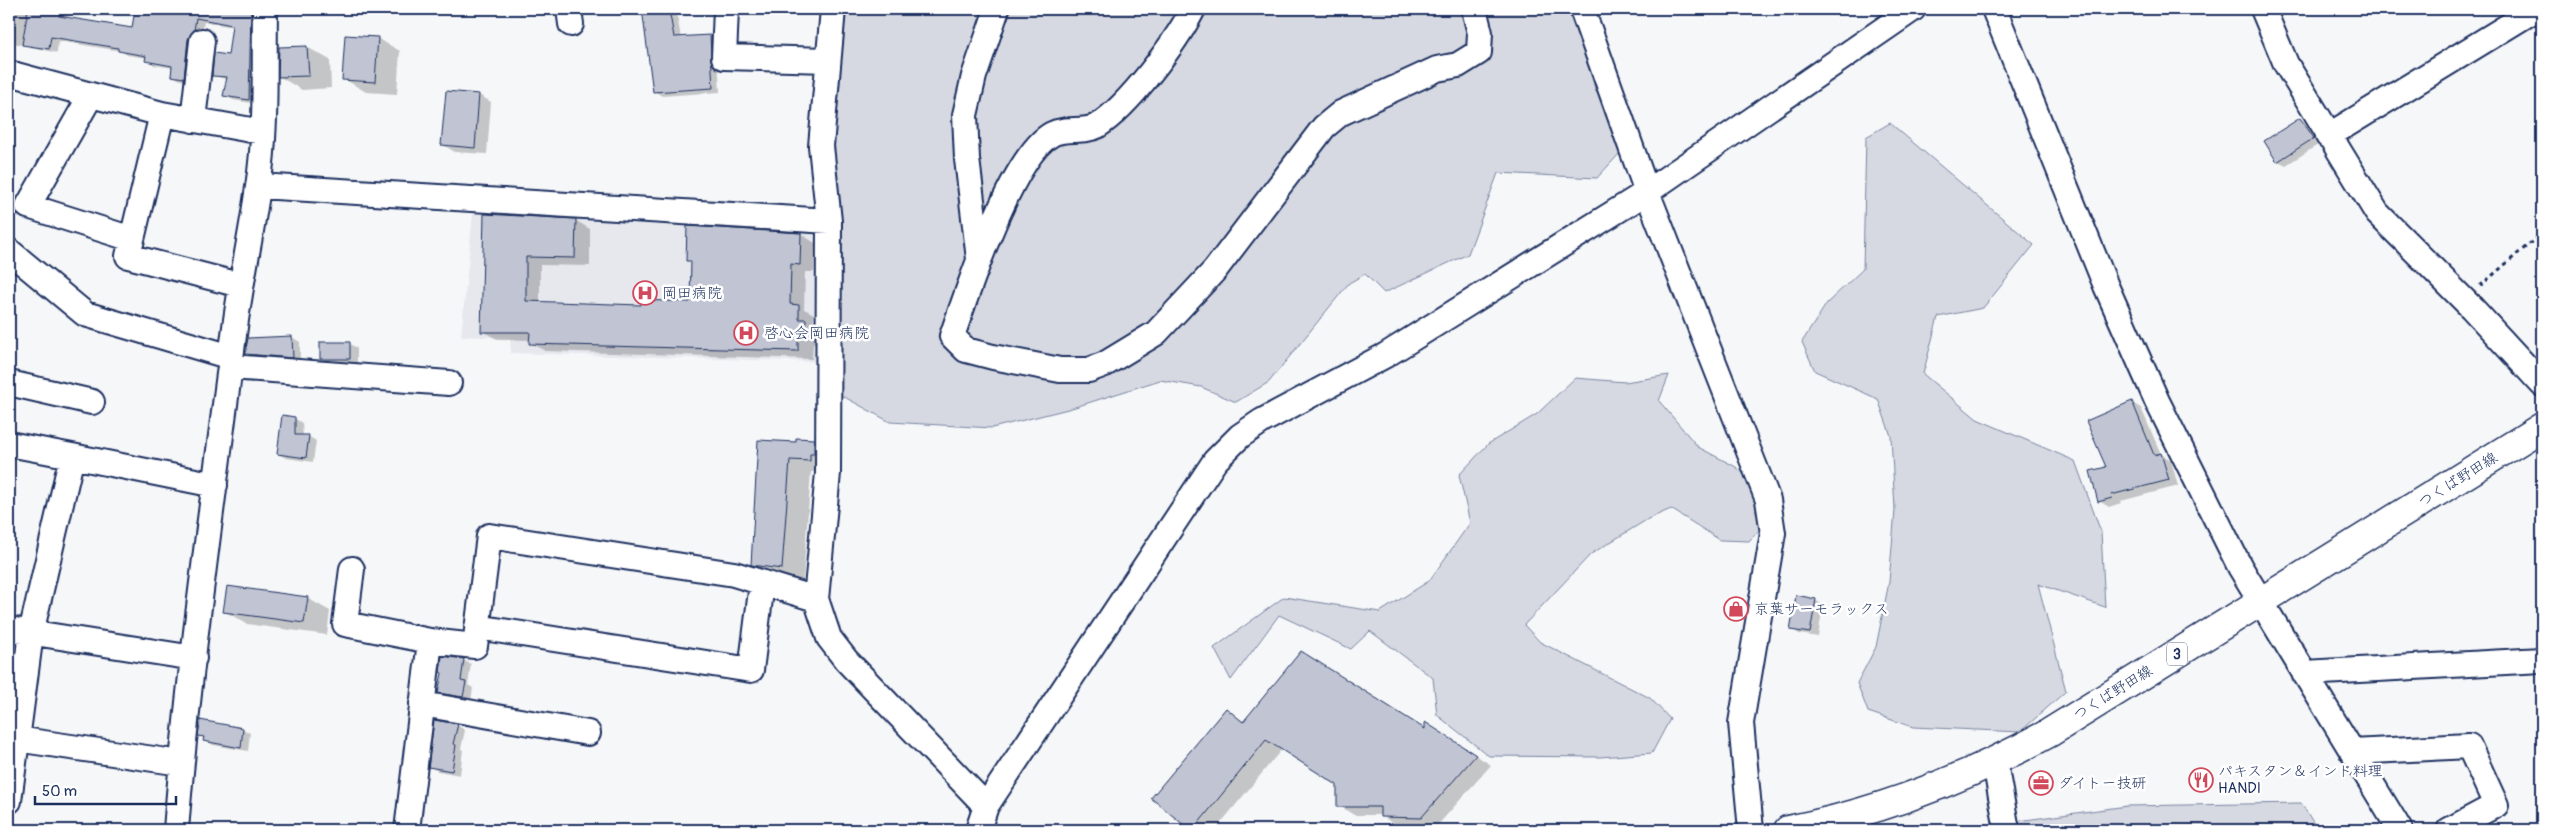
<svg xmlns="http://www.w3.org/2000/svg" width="2551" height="839" font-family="Pangolin,'Klee One',sans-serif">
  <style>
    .built { fill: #e6e8ee }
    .green { fill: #d6d9e2; stroke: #7884a0 }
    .shadow { fill: #0003 }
    .building { fill: #c0c4d3; stroke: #1b2f5e }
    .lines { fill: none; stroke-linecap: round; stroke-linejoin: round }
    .minor-casing { stroke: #1b2f5e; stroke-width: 28 }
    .major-casing { stroke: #1b2f5e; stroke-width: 31 }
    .path { stroke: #1b2f5e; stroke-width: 3; stroke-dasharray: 4 4; stroke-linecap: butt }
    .minor { stroke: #fff; stroke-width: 24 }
    .major { stroke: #fff; stroke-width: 28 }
    .labels { text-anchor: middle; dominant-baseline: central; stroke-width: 5; stroke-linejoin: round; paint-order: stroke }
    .shield { fill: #fff; stroke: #5f6d8e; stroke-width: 1 }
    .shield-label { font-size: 14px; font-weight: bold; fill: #1b2f5e }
    .poi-label { font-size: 15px; fill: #1b2f5e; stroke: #fff; text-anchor: start }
    .street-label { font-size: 15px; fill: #1b2f5e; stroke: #fff }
  </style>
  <rect width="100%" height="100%" fill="#f6f7f9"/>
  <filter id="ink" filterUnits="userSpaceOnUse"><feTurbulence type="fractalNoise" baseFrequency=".02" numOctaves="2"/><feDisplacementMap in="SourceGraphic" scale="10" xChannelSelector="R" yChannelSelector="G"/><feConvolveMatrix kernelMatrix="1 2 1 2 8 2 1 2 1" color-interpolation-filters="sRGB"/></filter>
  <g filter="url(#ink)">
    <path class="built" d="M474,202L822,225L824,362L511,353L510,338L461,336Z"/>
    <path class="green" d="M840,9H1576L1595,89L1632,140L1597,178L1498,173L1468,254L1384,293L1365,274L1349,283L1269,382L1236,402L1201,387L1160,380L1072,408L992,428L890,422L839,394L816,355L841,237L835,236L828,159Z
      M1890,123L2034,245L1983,308L1938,317L1923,374L1977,419L2075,461L2101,532L2105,607L2038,584L2066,691L2020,732L1913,727L1868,712L1857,683L1876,647L1889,582L1895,510L1891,436L1878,399L1815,371L1802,342L1827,303L1863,269L1866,137Z
      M1669,375L1659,401L1698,447L1736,467L1781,508L1749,541L1720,540L1671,509L1648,519L1591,554L1524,625L1540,642L1650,698L1670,719L1652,753L1600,757L1489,756L1437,715L1433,678L1370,631L1351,649L1279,615L1231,680L1214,648L1284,597L1380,612L1429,581L1470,523L1459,475L1488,444L1537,414L1575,378L1625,382Z
      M2301,803L2318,830H2020L2018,821L2127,806Z"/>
    <path class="shadow" d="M9,9H69L67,18L133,30L136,9H259L257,104L233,100L225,96L228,80L213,75L229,56L233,27L204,22L192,81L180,80L172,75L173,68L154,65L147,58L127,55L121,51L58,41L57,53L9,42Z
      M644,9H676L681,38L709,36L717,41L720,92L662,96L654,91Z
      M377,38L400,51L397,94L366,92L344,79Z
      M307,47L330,60L331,88L302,90L280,77V48Z
      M479,95L491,102L487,154L455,152L443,145Z
      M2300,119L2308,124L2321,143L2286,165L2278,161Z
      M485,216L575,220L590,229V266L540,265V303L642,307L691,303L692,263L688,260L801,234L815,243L814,272H805L804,309L814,314L813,325L820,329V344H813L812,359L545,351L531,343V340L497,339L482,331Z
      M292,337L300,342V362L255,358L247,354Z
      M350,344L357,348V363H330L322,358Z
      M2132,403L2141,408L2161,454L2171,460L2178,486L2121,501V503L2109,507L2099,501L2108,468Z
      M294,418L302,423L303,437L308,436L316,441L313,462L286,458L278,454Z
      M798,439L814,440L835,452L831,472H811L803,580L773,576L752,564L759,442L797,444Z
      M307,598L330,611L327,635L247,624L224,611Z
      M1815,600L1823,605L1818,637L1799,634L1792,629Z
      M463,660L471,664L468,685L473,688L471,701L447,697L439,692L443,673Z
      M1226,710L1245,722L1426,730L1441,733L1491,765L1437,826H1396L1381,815H1354L1339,806L1338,785L1282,749L1215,830H1192L1153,798Z
      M457,725L465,730L461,749L463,750L460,775L438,771L430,767Z
      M243,729L250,733L248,751L213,745L200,735Z"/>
    <path class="building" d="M28,9H60L59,16L132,28L135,9L251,10L249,100L223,96L227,77L212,76L214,53L228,55L232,25L196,18L194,31L188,39L184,78L171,76L172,66L145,61L146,56L118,51V48L51,37L49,49L22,45Z
      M642,9H669L674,37L710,35L713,88L653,92Z
      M345,35L378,37L375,82L342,80Z
      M307,46L309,76L278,77L279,47Z
      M446,91L479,94L475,148L441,145Z
      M2300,118L2314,138L2277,162L2264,141Z
      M484,214L576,219L575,258L526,257V301L641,305V300L690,302L691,261H686L687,226L801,233L800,265L791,264L790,304L799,305V319H806L805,336H798V351L529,344L530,332H481Z
      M292,336L293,358L245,354L248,338Z
      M320,342H350V359H320Z
      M2132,401L2154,455L2161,453L2169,480L2111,495L2112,498L2098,502L2090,471L2106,467L2086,421Z
      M282,415L295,417V435H309L306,458L277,454Z
      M796,438L814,439V454H810V461L790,460L782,569L751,565L758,440L796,442Z
      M227,586L308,597L304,623L223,612Z
      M1796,595L1816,599L1810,633L1790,630Z
      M1301,651L1425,729V722L1476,755L1421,818L1380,817V807H1337V785L1266,740L1193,830H1190L1151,798L1226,708L1243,722Z
      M442,656L464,659L461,681L466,682L463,697L438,693L442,673L440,672Z
      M200,720L243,728L241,748L203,741L204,737L198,736Z
      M434,720L458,724L453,744L456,745L452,771L428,767Z"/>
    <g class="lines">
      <g class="minor-casing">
        <path id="minor" d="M569,9L571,24
          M726,9L724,57L828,60
          M833,9L821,146L829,221L828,473L816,599L829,638L846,660L986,806
          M1193,9C1176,42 1129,106 1097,126C1084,133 1065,127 1052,134C1011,156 968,291 952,336L966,350L993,357L1060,370H1089L1105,364L1156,333L1215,270L1324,127L1341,113L1437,69L1458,65L1479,52L1480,33L1474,9
          M1582,9L1647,192L1768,500L1773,533L1741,723L1751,830
          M1994,9L2106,286L2157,401L2240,567L2400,830
          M2263,9L2286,64L2377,213L2472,308L2542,384
          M9,73L162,114L128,256L240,285
          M91,95L28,206L132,239
          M162,114L262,132
          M193,120L202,41
          M2328,136L2536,9
          M259,186L829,221
          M9,251L85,314L231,357
          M979,259L967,159L965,115L974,76L997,9
          M230,367L449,383
          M9,383L92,402
          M9,444L72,456
          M352,569L345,624L430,641
          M477,627L751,670L762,583
          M9,629L194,658
          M2304,673L2542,660
          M422,704L588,733
          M9,738L181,763
          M2352,752L2469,746L2496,805L2449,830
          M1995,763L2007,830
          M9,801L31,633L72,456L215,485
          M176,830C189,665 213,500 234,335C240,285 251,237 258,187C267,129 264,68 265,9
          M407,830L430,641L475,646L489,536L734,574L816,599
          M978,830L986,806L1215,461L1240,436L1262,421L1386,355L1647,192L1913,9"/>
      </g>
      <g class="major-casing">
        <path id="major" d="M1788,830C1881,812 1967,778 2049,733L2542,427"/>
      </g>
      <path class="path" d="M2480,286L2542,233"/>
      <use href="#minor" class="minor"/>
      <use href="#major" class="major"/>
    </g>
  </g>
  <defs>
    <g id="hospital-ring" transform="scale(1.25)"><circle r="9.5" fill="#fff" stroke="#d1495b" stroke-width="1.5"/><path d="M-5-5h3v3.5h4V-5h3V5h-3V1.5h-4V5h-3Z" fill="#d1495b"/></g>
    <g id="shop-ring" transform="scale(1.25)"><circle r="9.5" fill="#fff" stroke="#d1495b" stroke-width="1.5"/><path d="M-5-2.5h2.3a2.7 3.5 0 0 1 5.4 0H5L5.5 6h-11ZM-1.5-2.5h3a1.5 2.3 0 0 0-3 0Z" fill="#d1495b"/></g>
    <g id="restaurant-ring" transform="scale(1.25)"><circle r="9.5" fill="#fff" stroke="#d1495b" stroke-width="1.5"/><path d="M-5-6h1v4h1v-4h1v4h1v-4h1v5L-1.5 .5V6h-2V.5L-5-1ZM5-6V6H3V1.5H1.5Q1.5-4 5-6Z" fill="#d1495b"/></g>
    <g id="office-ring" transform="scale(1.25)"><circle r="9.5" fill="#fff" stroke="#d1495b" stroke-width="1.5"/><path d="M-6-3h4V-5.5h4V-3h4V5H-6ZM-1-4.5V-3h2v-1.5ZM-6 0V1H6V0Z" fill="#d1495b"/></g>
  </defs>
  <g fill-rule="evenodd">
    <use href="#hospital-ring" x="645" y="293"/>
    <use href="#hospital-ring" x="746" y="333"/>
    <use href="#shop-ring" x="1736" y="609"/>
    <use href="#restaurant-ring" x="2201" y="780"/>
    <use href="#office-ring" x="2041" y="783"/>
  </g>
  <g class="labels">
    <rect class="shield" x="2167" y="642.5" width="20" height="23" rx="4"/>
    <g class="shield-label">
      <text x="2177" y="654">3</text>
    </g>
    <g class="poi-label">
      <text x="662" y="293">岡田病院</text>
      <text x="764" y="333">啓心会岡田病院</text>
      <text x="1754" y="609">京葉サーモラックス</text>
      <text x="2218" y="771">パキスタン＆インド料理<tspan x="2218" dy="17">HANDI</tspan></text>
      <text x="2058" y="783">ダイトー技研</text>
    </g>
    <g class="street-label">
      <text transform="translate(2458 480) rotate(-32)">つくば野田線</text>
      <text transform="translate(2113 693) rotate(-32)">つくば野田線</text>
    </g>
  </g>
  <rect width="2551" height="839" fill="none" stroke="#fff" stroke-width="30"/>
  <rect x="15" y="15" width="2521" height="809" fill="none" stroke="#1b2f5e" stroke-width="2" filter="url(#ink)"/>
  <path d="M35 796v8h141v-8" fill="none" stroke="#1b2f5e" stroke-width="2.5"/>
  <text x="42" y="796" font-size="15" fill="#1b2f5e" stroke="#ffffff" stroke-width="4" paint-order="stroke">50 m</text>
</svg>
